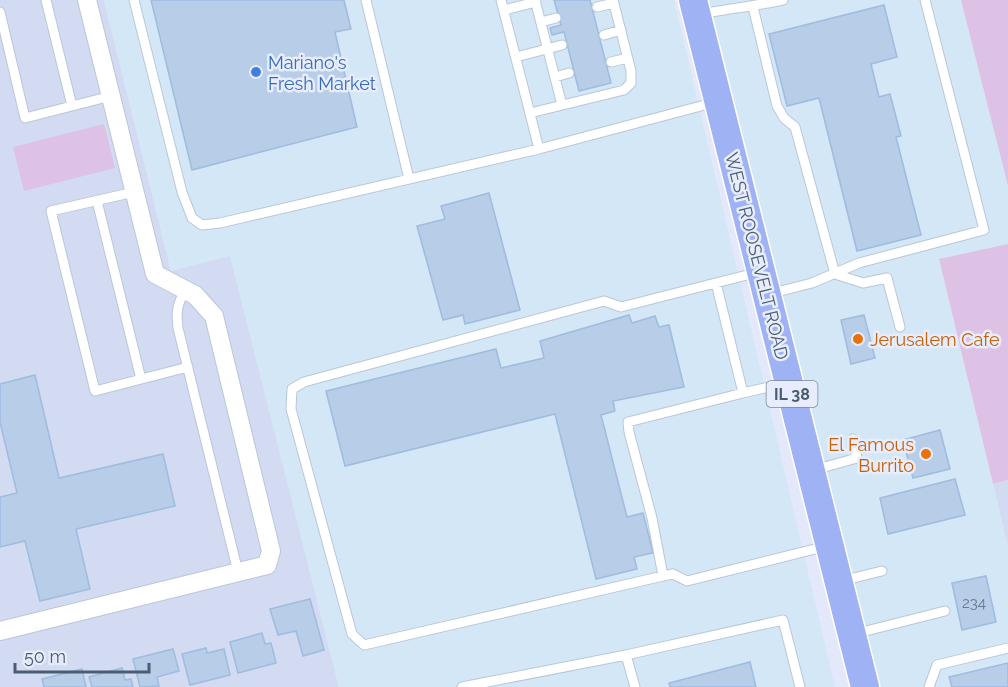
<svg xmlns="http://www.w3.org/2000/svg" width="1008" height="687" font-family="Raleway,sans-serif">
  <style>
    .residential { fill: #d2dbf1 }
    .commercial { fill: #d4e7f7 }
    .green { fill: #ddc2e6 }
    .building { fill: #b7cde8; stroke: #9ebcdf; stroke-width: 1.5 }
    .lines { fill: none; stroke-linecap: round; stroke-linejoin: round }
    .lane-casing { stroke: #bac6d9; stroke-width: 11 }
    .street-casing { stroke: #bac6d9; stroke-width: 20 }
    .primary-casing { stroke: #fff; stroke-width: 31 }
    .lane { stroke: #fff; stroke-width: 9 }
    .street { stroke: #fff; stroke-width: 18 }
    .primary { stroke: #9fb2f4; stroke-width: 28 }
    .shop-dot { fill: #3f7fe0; stroke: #e8edfd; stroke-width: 2 }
    .food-dot { fill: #e8710a; stroke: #e8edfd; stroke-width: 2 }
    .labels { text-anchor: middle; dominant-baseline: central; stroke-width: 5; stroke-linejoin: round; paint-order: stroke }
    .number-label { font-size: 15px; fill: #66798e }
    .shield { fill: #e8edfd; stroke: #7a889a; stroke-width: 1.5 }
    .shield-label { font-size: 16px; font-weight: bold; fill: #4b5d70 }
    .shop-label { font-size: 18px; fill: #366cbe; stroke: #e8edfd; text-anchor: start }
    .street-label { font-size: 18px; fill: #4b5d70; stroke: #e8edfd }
    .food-label { font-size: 18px; fill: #c56008; stroke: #e8edfd; text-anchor: start }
  </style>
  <rect width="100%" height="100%" fill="#e3e8fa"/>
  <path class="residential" d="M0,0H104L171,271L230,255L339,687H0Z
    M1008,480V547L993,484Z"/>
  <path class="commercial" d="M104,0H674L835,687H339L230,256L171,271Z
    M707,0H961L1008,186V244L939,260L1008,547V687H874Z"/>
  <path class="green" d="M961,0H1008V186Z
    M104,124L115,168L24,191L13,147Z
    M1008,244V480L993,484L939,259Z"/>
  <path class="building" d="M151,0H344L351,29L335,32L357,127L192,170Z
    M554,0H590L611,83L579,91L564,32L552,35L550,28L561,25Z
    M884,5L897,57L871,64L879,97L890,94L901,136L896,137L921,235L857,251L819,98L787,106L769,34Z
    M489,193L520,310L465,324L463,315L443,320L417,226L445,219L441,206Z
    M629,315L632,323L655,316L659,327L669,325L684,387L613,401L615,411L601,415L627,517L643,513L653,553L634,557L637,569L596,579L555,414L345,466L326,391L496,349L501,368L544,358L540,341Z
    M864,315L875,358L851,364L841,320Z
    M35,375L59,478L163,454L175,506L76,529L90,589L40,601L25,541L0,547V497L17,493L0,422V384Z
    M940,430L950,469L913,478L903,440Z
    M955,479L965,515L888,534L880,498Z
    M986,576L996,622L962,630L952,583Z
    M310,599L324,650L303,656L296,631L278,635L270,609Z
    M262,633L265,644L271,643L276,663L238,673L230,642Z
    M206,648L207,653L224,649L230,675L190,685L182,654Z
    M173,649L179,671L157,677L159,686L140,687L133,659Z
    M750,662L756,687H670L669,683Z
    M1008,663V687H952L949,677Z
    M122,668L125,680L131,679L133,687H92L89,677Z
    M82,669L86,687H44L42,679Z"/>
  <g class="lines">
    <g class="lane-casing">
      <path id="lane" d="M46,0L72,106
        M134,0L182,192L192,218L202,225L220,223L539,149L716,102
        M366,0L409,179
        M501,0L539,149
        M535,0L562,105
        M597,7L614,3
        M753,7L777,106L784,118L795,127L835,274L863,283L887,278L900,327
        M504,10L536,2
        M0,12L25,118L111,96
        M700,14C727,9 755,6 783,0
        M541,22L556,18
        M604,35L621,30
        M516,57L562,45
        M611,62L628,58
        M555,77L569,73
        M530,113L624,90L631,83V71L613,0
        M134,192L51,211L95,391L188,367
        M97,201L141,379
        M759,272L621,307L604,301L304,382L292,389L291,409L352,634L364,645L663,576L673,574L687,581L827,546
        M186,290C177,303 176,312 178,328L238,572
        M769,294L812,283L859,263L984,230L925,0
        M743,393L787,383
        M814,470L857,458L853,439
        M663,576L652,518L629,432L628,422L743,393L716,283
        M841,581L882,571
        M854,634L945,611
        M626,655L783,620L800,687
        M462,687L626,655L635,687
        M929,687L937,665L1008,648"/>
    </g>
    <g class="street-casing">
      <path id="street" d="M0,631L267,565L271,551L214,316L195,295L155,274L87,0"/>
    </g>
    <g class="primary-casing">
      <path id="primary" d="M693,0L865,687"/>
    </g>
    <use href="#lane" class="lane"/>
    <use href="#street" class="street"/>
    <use href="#primary" class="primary"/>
  </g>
  <circle class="shop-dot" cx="256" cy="72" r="6"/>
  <g class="food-dot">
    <circle cx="858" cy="339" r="6"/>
    <circle cx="926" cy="454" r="6"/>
  </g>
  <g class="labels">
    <g class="number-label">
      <text x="974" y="603">234</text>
    </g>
    <rect class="shield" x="766.5" y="381" width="51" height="26" rx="4.5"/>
    <g class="shield-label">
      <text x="792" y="394">IL 38</text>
    </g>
    <g class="shop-label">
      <text x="268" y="62">Mariano's<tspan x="268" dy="21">Fresh Market</tspan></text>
    </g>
    <g class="street-label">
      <text transform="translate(757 256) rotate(76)">WEST ROOSEVELT ROAD</text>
    </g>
    <g class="food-label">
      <text x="870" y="339">Jerusalem Cafe</text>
      <text x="914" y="444" text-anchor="end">El Famous<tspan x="914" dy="21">Burrito</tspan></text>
    </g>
  </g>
  <path d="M15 663v9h134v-9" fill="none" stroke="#4b5d70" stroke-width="3"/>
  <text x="24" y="663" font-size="18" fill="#4b5d70" stroke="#e8edfd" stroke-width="4.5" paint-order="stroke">50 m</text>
</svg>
